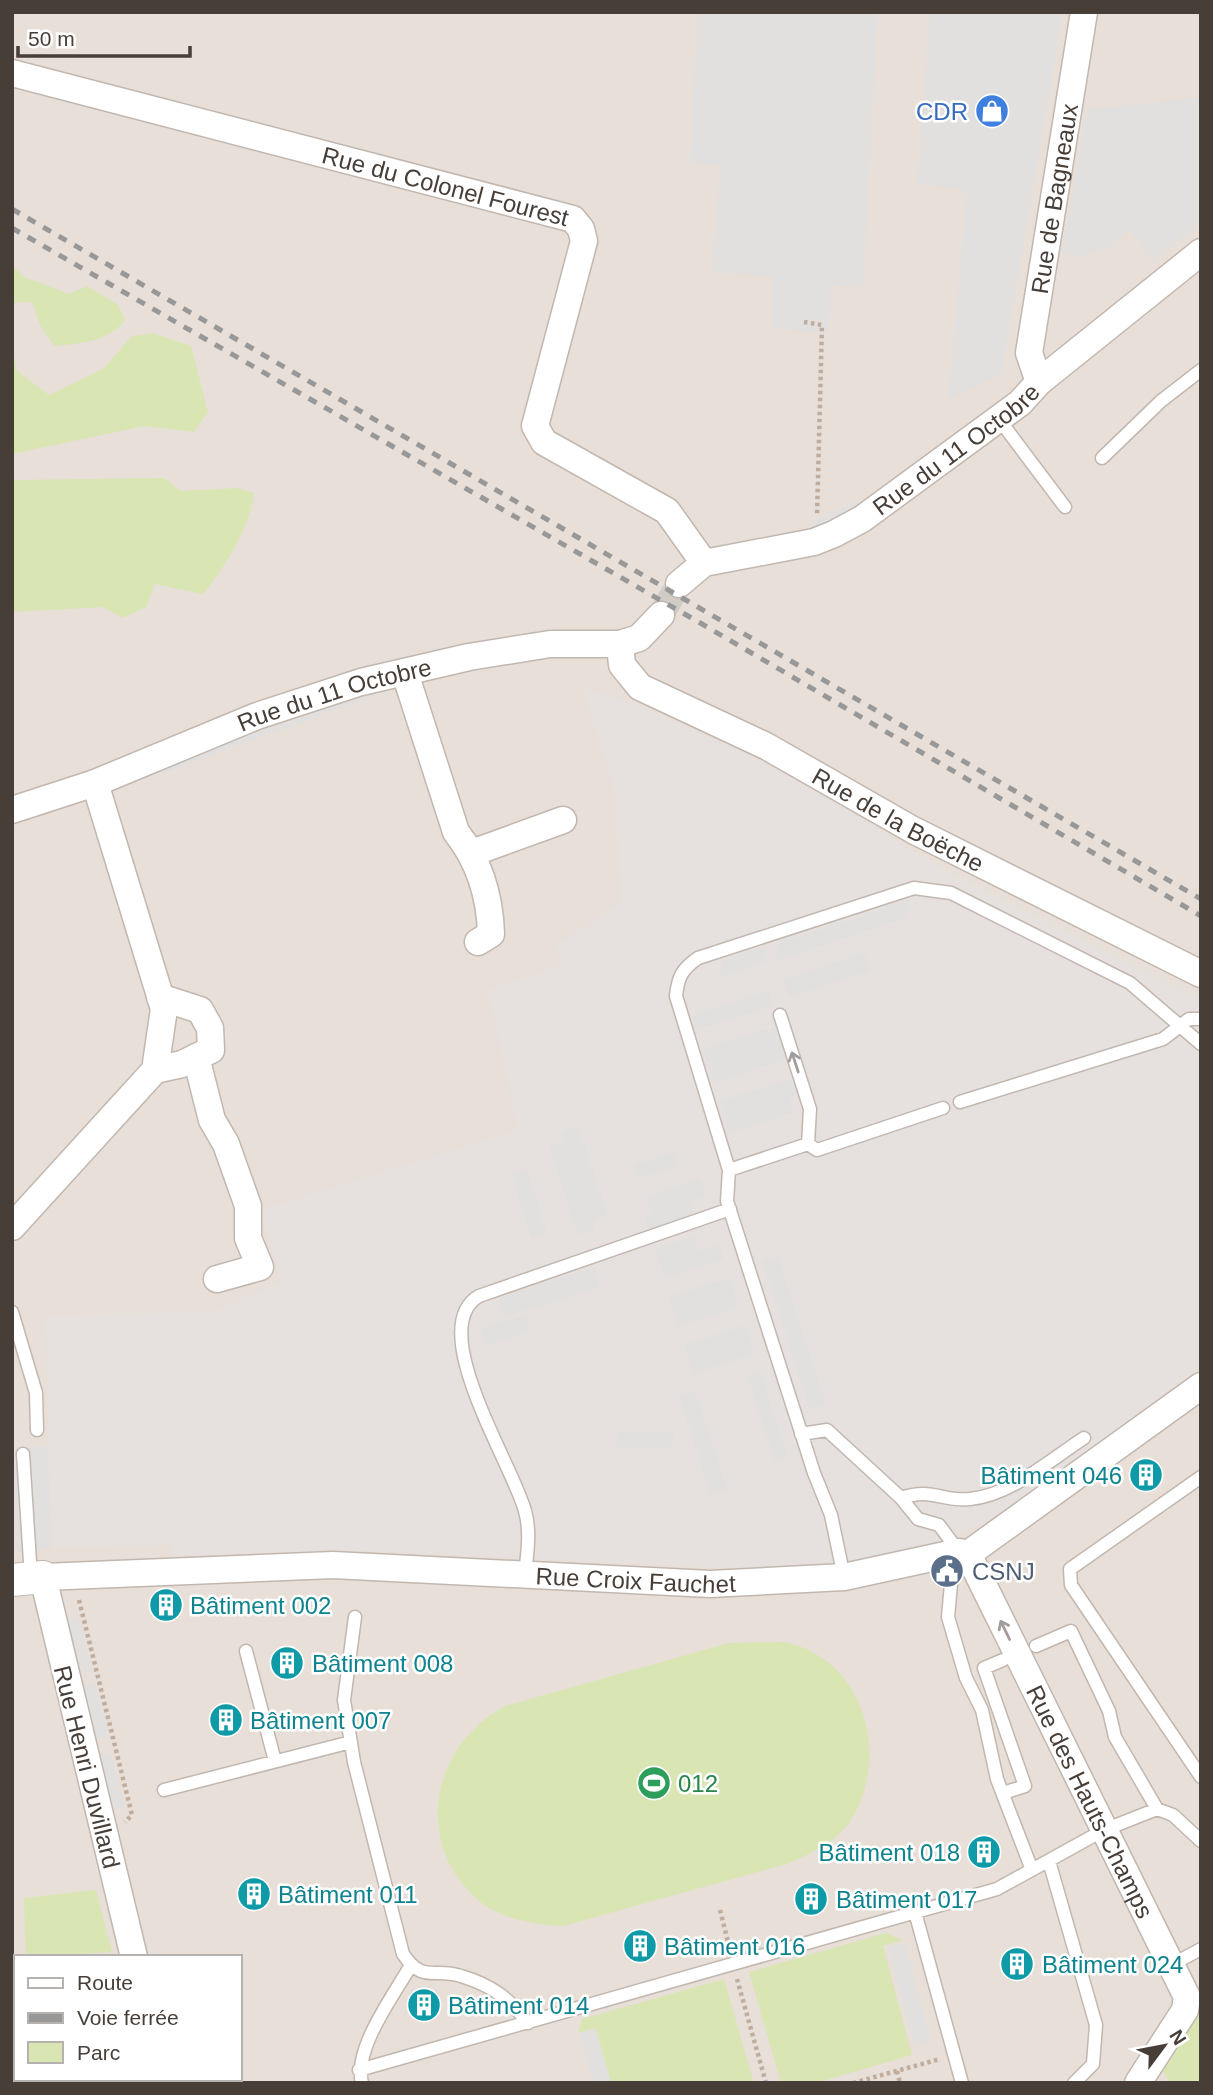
<svg xmlns="http://www.w3.org/2000/svg" width="1213" height="2095" font-family="Helvetica,sans-serif">
  <style>
    .residential { fill: #e7dfd8; fill-rule: evenodd }
    .industrial { fill: #e6e1de }
    .green { fill: #d9e6b4 }
    .parking { fill: #e2e0de }
    .lines { fill: none; stroke-linecap: round; stroke-linejoin: round }
    .minor-tunnel { stroke: #d1ccc6; stroke-width: 26; stroke-dasharray: 26 13; stroke-linecap: butt }
    .service-casing { stroke: #c2b7af; stroke-width: 15 }
    .minor-casing { stroke: #c2b7af; stroke-width: 29 }
    .tertiary-casing { stroke: #c2b7af; stroke-width: 34 }
    .path { stroke: #c0ad9e; stroke-width: 4.5; stroke-dasharray: 3.5 3.5; stroke-linecap: butt }
    .service { stroke: #fff; stroke-width: 12 }
    .minor { stroke: #fff; stroke-width: 26 }
    .tertiary { stroke: #fff; stroke-width: 32 }
    .rail { stroke: #989898; stroke-width: 5; stroke-dasharray: 9 9; stroke-linecap: butt }
    .oneway { stroke: #a39e9c }
    .labels { text-anchor: middle; dominant-baseline: central; stroke-width: 5; stroke-linejoin: round; paint-order: stroke }
    .shop-label { font-size: 24px; fill: #366cbe; stroke: #fff; text-anchor: end }
    .street-label { font-size: 24px; fill: #473e38; stroke: #fff }
    .culture-label { font-size: 24px; fill: #0d838f; stroke: #fff; text-anchor: start }
    .service-label { font-size: 24px; fill: #4e5e75; stroke: #fff; text-anchor: start }
    .leisure-label { font-size: 24px; fill: #27864d; stroke: #fff; text-anchor: start }
  </style>
  <rect width="100%" height="100%" fill="#f4efe9"/>
  <path class="residential" d="M12,12H1201V2083H12ZM16,1957H240V2079H16Z"/>
  <path class="industrial" d="M582,687L648,709L783,772L950,873L1201,1000V1366L1008,1511L931,1547L814,1572L366,1551L173,1556L172,1545L52,1548L45,1315L213,1312L282,1282L260,1210L518,1130L488,990L560,966L557,944L621,902L615,792Z"/>
  <path class="green" d="M12,265L24,277L69,294L87,286L118,305L125,320C108,343 80,343 54,346L40,325L32,302L12,303Z
    M153,333L191,346L208,412L194,432L144,426L12,454V349L17,371L49,395L103,369L132,336Z
    M164,478L180,491L237,488L254,493C249,530 226,565 203,594L155,584L146,607L122,618L103,607L12,612V480Z
    M784,1642C866,1658 892,1760 849,1823C834,1844 809,1854 787,1864L563,1926C539,1925 517,1922 495,1911C478,1903 466,1889 456,1875C417,1814 444,1739 505,1706L729,1643Z
    M96,1890L112,1952L26,1957L24,1898Z
    M886,1933L903,1940L883,1946L912,2055L816,2083H781L749,1972Z
    M724,1979L754,2083H611L596,2029L578,2033L582,2019Z
    M1201,2008V2083H1170L1163,2071Z"/>
  <path class="parking" d="M697,12H878L863,287L831,285L829,333L773,329V277L711,272L721,166L690,162Z
    M930,12H1063L1001,375L948,399L967,190L917,184Z
    M1201,97V223L1153,261L1129,230L1110,247L1076,256L1062,252L1087,110Z
    M855,501L861,505L809,531L812,522Z
    M381,689L379,694L142,781L135,776L248,731Z
    M910,899L905,918L775,961L779,943Z
    M767,945L764,962L718,978L723,961Z
    M864,952L870,970L790,997L783,980Z
    M769,991L773,1006L695,1030L691,1016Z
    M776,1026L786,1059L713,1083L703,1049Z
    M791,1079L797,1095L789,1097L794,1112L729,1133L719,1101Z
    M579,1127L608,1215L593,1221L595,1229L578,1235L549,1146L563,1141L561,1132Z
    M674,1152L678,1166L638,1179L634,1165Z
    M527,1169L547,1232L531,1237L511,1174Z
    M700,1179L706,1196L690,1202L694,1214L648,1230L644,1217L652,1214L646,1197Z
    M693,1236L698,1251L719,1245L724,1259L665,1278L655,1249Z
    M778,1257L826,1404L810,1410L762,1262Z
    M594,1267L600,1287L504,1317L498,1298Z
    M730,1277L739,1307L678,1326L669,1297Z
    M526,1314L531,1331L485,1346L480,1329Z
    M745,1325L755,1354L694,1374L684,1345Z
    M760,1371L788,1457L775,1461L747,1375Z
    M695,1391L727,1489L710,1494L679,1396Z
    M617,1432H673V1447H617Z
    M47,1445L50,1547L12,1552V1449Z
    M62,1617L79,1620L93,1673L76,1669Z
    M78,1682L96,1684L110,1741L92,1737Z
    M96,1752L112,1756L125,1809L108,1805Z
    M905,1943L931,2042L914,2046L888,1948Z
    M595,2028L611,2083H593L579,2033Z"/>
  <g class="lines">
    <path class="minor-tunnel" d="M661,615L679,584"/>
    <g class="service-casing">
      <path id="service" d="M998,418L1065,507
        M1102,458L1161,401L1201,370
        M960,1102L1163,1039L1189,1019H1201
        M808,1144L817,1150L943,1108
        M729,1170L808,1144L810,1109L780,1015
        M12,1312L36,1393L37,1430
        M801,1434L827,1430L901,1498L918,1519L939,1525L959,1552
        M23,1454L31,1577
        M1201,1477L1070,1569L1071,1585L1201,1777
        M901,1498C932,1487 942,1502 970,1499C1011,1495 1050,1460 1084,1438
        M969,1556L956,1569L951,1584L948,1617L966,1678L982,1710L997,1779L1032,1870
        M525,1575C527,1554 531,1532 525,1511C513,1465 424,1328 479,1296L730,1209
        M844,1577L831,1515L814,1473L727,1201L729,1170L676,996C678,977 682,969 698,958L914,888L951,893L1130,983L1201,1044
        M355,1617L344,1700L354,1762L403,1954C423,1984 434,1967 461,1976C491,1985 509,1998 528,2023
        M1036,1646L1071,1631L1109,1711L1115,1737L1157,1809
        M246,1651L275,1761
        M164,1790L351,1742
        M1003,1793L1025,1786L984,1668L1003,1660
        M1049,1861L1096,2025L1093,2064L1074,2083
        M915,1912L962,2083
        M1171,1965L1201,1949
        M12,2023H16
        M359,2070L997,1889L1104,1830L1157,1809L1173,1815L1201,1841
        M137,2079L138,2083
        M362,2083C353,2049 394,1995 411,1965"/>
    </g>
    <g class="minor-casing">
      <g id="minor">
        <path id="s1" d="M12,73L573,219L581,229L584,241L535,426L544,442L667,511L704,563"/>
        <path id="s2" d="M1039,382L1029,353L1084,12"/>
        <path id="s3" d="M679,584L704,563L814,542L834,534L862,519L1020,403L1039,382L1201,252"/>
        <path id="s4" d="M620,644L622,665L640,687L766,746L913,830L1201,974"/>
        <path d="M405,673L456,832C479,861 490,897 491,934L478,942"/>
        <path id="s5" d="M12,810L95,783L257,716L361,682L469,657L550,644H620L639,638L661,615"/>
        <path d="M472,853L563,820"/>
        <path d="M196,1057L212,1120L226,1144L248,1206V1238L260,1267L217,1279"/>
        <path d="M155,1070L182,1064L211,1050L210,1028L200,1010L160,997"/>
        <path d="M12,1227L155,1070L164,1009L95,783"/>
        <path id="s6" d="M968,1554L1187,1997L1185,2010L1138,2083"/>
        <path id="s7" d="M134,1957L43,1577L333,1565L710,1584L844,1577L959,1552L968,1554L1201,1386"/>
        <path d="M164,2079L165,2083"/>
      </g>
    </g>
    <g class="tertiary-casing">
      <path id="tertiary" d="M12,1580L43,1577"/>
    </g>
    <path class="path" d="M804,322L822,325L817,516
      M79,1600L132,1815L125,1822
      M720,1910L730,1950
      M737,1979L766,2083
      M897,2071L900,2083
      M197,2079L198,2083
      M853,2083L940,2059"/>
    <use href="#service" class="service"/>
    <use href="#minor" class="minor"/>
    <use href="#tertiary" class="tertiary"/>
    <path class="rail" d="M12,209L1201,899
      M12,228L702,624L1201,916"/>
  </g>
  <defs><path id="oneway-shaft" d="M-6 0H5M1.5-3L5.5 0L1.5 3" fill="none" stroke-width="1.6" stroke-linecap="round" stroke-linejoin="round" transform="scale(1.75)"/></defs>
  <g class="oneway">
    <use href="#oneway-shaft" transform="translate(795 1062) rotate(-108)"/>
    <use href="#oneway-shaft" transform="translate(1005 1630) rotate(-116)"/>
  </g>
  <defs>
    <g id="shop-disc" transform="scale(1.75)"><circle r="9.5" fill="#3f7fe0" stroke="#fff"/><path d="M-5-2.5h2.3a2.7 3.5 0 0 1 5.4 0H5L5.5 6h-11ZM-1.5-2.5h3a1.5 2.3 0 0 0-3 0Z" fill="#fff"/></g>
    <g id="building-disc" transform="scale(1.75)"><circle r="9.5" fill="#0f9aa8" stroke="#fff"/><path d="M-4-6H4V6H1V3H-1V6H-4ZM-2.5-4.3h1.7v1.8h-1.7ZM.8-4.3h1.7v1.8H.8ZM-2.5-1h1.7V.8h-1.7ZM.8-1h1.7V.8H.8Z" fill="#fff"/></g>
    <g id="civic-disc" transform="scale(1.75)"><circle r="9.5" fill="#5c6f8a" stroke="#fff"/><path d="M-.6-6.5H3V-4.5H.6V-3L4-1V1h2V6H-6V1h2V-1L-.6-3ZM-1.2 2.5V6h2.4V2.5Z" fill="#fff"/></g>
    <g id="stadium-disc" transform="scale(1.75)"><circle r="9.5" fill="#2e9e5b" stroke="#fff"/><path d="M0-5a6.5 5 0 1 0 0 10a6.5 5 0 1 0 0-10ZM-3.5-1.8h7v3.6h-7Z" fill="#fff"/></g>
  </defs>
  <g fill-rule="evenodd">
    <use href="#shop-disc" x="992" y="111"/>
    <use href="#building-disc" x="1146" y="1475"/>
    <use href="#civic-disc" x="947" y="1571"/>
    <use href="#building-disc" x="166" y="1605"/>
    <use href="#building-disc" x="287" y="1663"/>
    <use href="#building-disc" x="226" y="1720"/>
    <use href="#stadium-disc" x="654" y="1783"/>
    <use href="#building-disc" x="984" y="1852"/>
    <use href="#building-disc" x="254" y="1894"/>
    <use href="#building-disc" x="811" y="1899"/>
    <use href="#building-disc" x="640" y="1946"/>
    <use href="#building-disc" x="1017" y="1964"/>
    <use href="#building-disc" x="424" y="2005"/>
  </g>
  <g class="labels">
    <g class="shop-label">
      <text x="968" y="111">CDR</text>
    </g>
    <g class="street-label">
      <text stroke="none"><textPath href="#s1" startOffset="448">Rue du Colonel Fourest</textPath></text>
      <text stroke="none"><textPath href="#s2" startOffset="187">Rue de Bagneaux</textPath></text>
      <text stroke="none"><textPath href="#s3" startOffset="315">Rue du 11 Octobre</textPath></text>
      <text stroke="none"><textPath href="#s5" startOffset="343">Rue du 11 Octobre</textPath></text>
      <text stroke="none"><textPath href="#s4" startOffset="340">Rue de la Boëche</textPath></text>
      <text stroke="none"><textPath href="#s7" startOffset="984">Rue Croix Fauchet</textPath></text>
      <text transform="translate(87 1767) rotate(76)">Rue Henri Duvillard</text>
      <text stroke="none"><textPath href="#s6" startOffset="276">Rue des Hauts-Champs</textPath></text>
    </g>
    <g class="culture-label">
      <text x="1122" y="1475" text-anchor="end">Bâtiment 046</text>
      <text x="190" y="1605">Bâtiment 002</text>
      <text x="312" y="1663">Bâtiment 008</text>
      <text x="250" y="1720">Bâtiment 007</text>
      <text x="960" y="1852" text-anchor="end">Bâtiment 018</text>
      <text x="278" y="1894">Bâtiment 011</text>
      <text x="836" y="1899">Bâtiment 017</text>
      <text x="664" y="1946">Bâtiment 016</text>
      <text x="1042" y="1964">Bâtiment 024</text>
      <text x="448" y="2005">Bâtiment 014</text>
    </g>
    <g class="service-label">
      <text x="972" y="1571">CSNJ</text>
    </g>
    <g class="leisure-label">
      <text x="678" y="1783">012</text>
    </g>
  </g>
  <rect width="1213" height="2095" fill="none" stroke="#473e38" stroke-width="28"/>
  <rect x="14" y="1955" width="228" height="126" fill="#ffffff" stroke="#b5b2af" stroke-width="2"/>
  <rect x="28" y="1978" width="35" height="10" fill="#ffffff" stroke="#b5b2af" stroke-width="2"/>
  <text x="77" y="1990" font-size="21" fill="#473e38">Route</text>
  <rect x="28" y="2013" width="35" height="10" fill="#989898" stroke="#b5b2af" stroke-width="2"/>
  <text x="77" y="2025" font-size="21" fill="#473e38">Voie ferrée</text>
  <rect x="28" y="2042" width="35" height="21" fill="#d9e6b4" stroke="#b5b2af" stroke-width="2"/>
  <text x="77" y="2060" font-size="21" fill="#473e38">Parc</text>
  <g transform="translate(1164 2046) rotate(58)" stroke="#ffffff" stroke-width="5" paint-order="stroke">
  <path d="M0-5L12 26L0 18L-12 26Z" fill="#473e38"/>
  <text y="-10" font-size="19" font-weight="bold" text-anchor="middle" fill="#473e38">N</text>
  </g>
  <path d="M18 46v10h172v-10" fill="none" stroke="#473e38" stroke-width="3.5"/>
  <text x="28" y="46" font-size="21" fill="#473e38" stroke="#ffffff" stroke-width="5" paint-order="stroke">50 m</text>
</svg>
